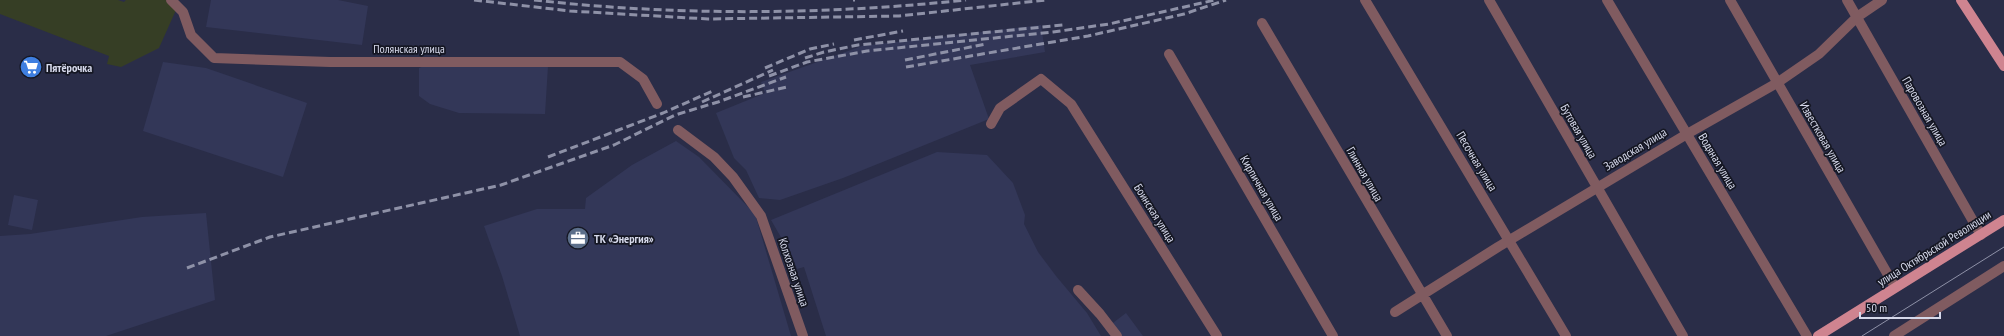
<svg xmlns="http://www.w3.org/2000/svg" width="2004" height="336" font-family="'PT Sans Narrow',sans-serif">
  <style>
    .built { fill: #333758 }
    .green { fill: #363e25 }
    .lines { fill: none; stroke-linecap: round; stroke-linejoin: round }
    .minor { stroke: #805b60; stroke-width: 10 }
    .major { stroke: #cf8490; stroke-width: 10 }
    .tram { stroke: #8e91a7; stroke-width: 1 }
    .rail { stroke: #8e91a7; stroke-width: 3; stroke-dasharray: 8 4; stroke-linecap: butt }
    .labels { text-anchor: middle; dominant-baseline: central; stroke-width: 3.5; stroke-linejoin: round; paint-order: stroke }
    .street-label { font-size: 12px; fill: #d6d9eb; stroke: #151723 }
    .poi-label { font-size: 12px; font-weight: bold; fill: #d6d9eb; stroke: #151723; text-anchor: start }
  </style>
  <rect width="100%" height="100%" fill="#2a2d48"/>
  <path class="built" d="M211,0H338L368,6L362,45L206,27Z
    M1041,25L1045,52L970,65L989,119L843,178L780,200L759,198L746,170L734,158L716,113L765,93L761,82L862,46Z
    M163,62L206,68L307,103L283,177L143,131Z
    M424,66H548L545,114L459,113L430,104L419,96V68Z
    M676,141L699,157L755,214L791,336H520L502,276L484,226L537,209H585L586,198L632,165Z
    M937,152L987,155L1013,183L1025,215L1024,224L1038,252L1056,276L1087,313L1101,336H826L804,267L797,269L793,258L771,220Z
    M14,195L38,200L32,230L8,225Z
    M206,213L215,300L106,336H0V236L30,234L142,217Z
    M1126,313L1143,336H1111L1105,329Z"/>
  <path class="green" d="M0,0H118L124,2L126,0H166L176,10L159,48L121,67L107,64L109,56L0,14Z"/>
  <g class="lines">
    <path class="minor" d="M171,0L183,12L191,35L214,58L330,62H620L643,79L657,104
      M1365,0L1566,336
      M1489,0L1683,336
      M1607,0L1807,336
      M1730,0L1895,287
      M1847,0L1981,235
      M1262,23L1447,336
      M1169,54L1333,336
      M991,124L1000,108L1041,79L1071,104L1217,336
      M678,130L714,157L733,177L761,216L803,336
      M1078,290L1100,314L1117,336
      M1395,312L1498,247L1687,134L1777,83L1819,54L1857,17L1882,0
      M1894,336L2004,266"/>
    <path class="major" d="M1961,0L2004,66
      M1818,336L2004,220"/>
    <path class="tram" d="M1862,336L2004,247"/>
    <path class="rail" d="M474,0L570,11L708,19L899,16L1046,0
      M534,0C676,16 824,15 966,0
      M853,0H855
      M854,40L903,31
      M805,58L824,52L858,45L1063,25
      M905,60L986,44
      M906,67L1088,36L1184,14L1226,0
      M765,68L810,49L834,44
      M769,76L807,62L867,51L1053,32L1109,24L1215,0
      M743,97L787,87
      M702,102L773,70
      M548,157L663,113L715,90
      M187,268L270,237L501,185L614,145L675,115L718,102L786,77"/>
  </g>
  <defs>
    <g id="supermarket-disc" transform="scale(1.15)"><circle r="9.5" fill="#3f7fe0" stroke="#151723"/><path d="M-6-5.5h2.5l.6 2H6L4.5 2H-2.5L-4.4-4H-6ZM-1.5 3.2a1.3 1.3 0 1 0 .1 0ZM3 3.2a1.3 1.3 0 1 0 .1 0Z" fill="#fff"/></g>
    <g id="office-disc" transform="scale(1.15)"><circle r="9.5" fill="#5c6f8a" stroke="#151723"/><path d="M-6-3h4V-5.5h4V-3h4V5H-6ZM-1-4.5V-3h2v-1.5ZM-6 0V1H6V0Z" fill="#fff"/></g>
  </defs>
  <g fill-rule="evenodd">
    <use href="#supermarket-disc" x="31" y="67"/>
    <use href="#office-disc" x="578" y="238"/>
  </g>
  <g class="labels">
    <g class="street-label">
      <text x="409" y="48">Полянская улица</text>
      <text transform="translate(1925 111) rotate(60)">Паровозная улица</text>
      <text transform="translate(1579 131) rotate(60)">Бутовая улица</text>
      <text transform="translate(1823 137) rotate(60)">Известковая улица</text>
      <text transform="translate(1635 149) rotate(-31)">Заводская улица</text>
      <text transform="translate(1477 161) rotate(59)">Песочная улица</text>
      <text transform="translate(1718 161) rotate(59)">Водяная улица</text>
      <text transform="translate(1365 174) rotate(60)">Глинная улица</text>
      <text transform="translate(1262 188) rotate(60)">Кирпичная улица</text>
      <text transform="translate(1155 213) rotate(58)">Боинская улица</text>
      <text transform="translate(1934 248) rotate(-32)">улица Октябрьской Революции</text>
      <text transform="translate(794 272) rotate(71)">Колхозная улица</text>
    </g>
    <g class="poi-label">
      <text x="46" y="67">Пятёрочка</text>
      <text x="594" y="238">ТК «Энергия»</text>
    </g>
  </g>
  <path d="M1860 312v6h80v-6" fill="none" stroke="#d6d9eb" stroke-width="2"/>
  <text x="1866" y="312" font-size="12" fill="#d6d9eb" stroke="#151723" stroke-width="3" paint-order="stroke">50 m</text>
</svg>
